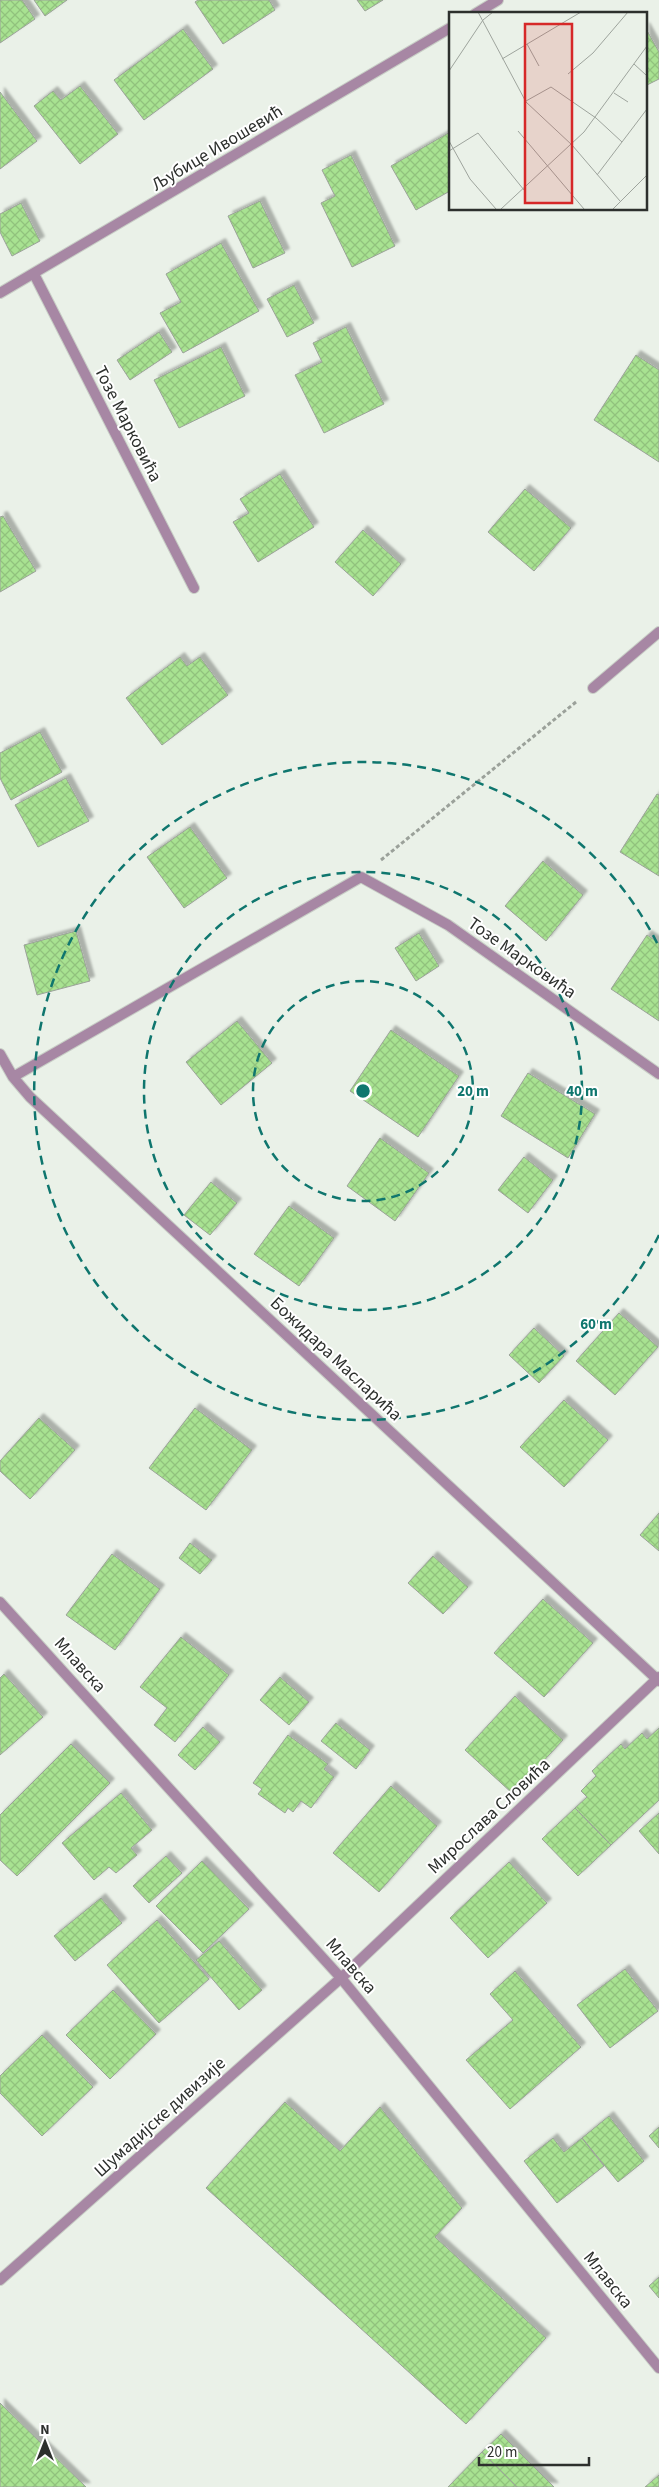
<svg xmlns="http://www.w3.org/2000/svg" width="659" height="2487" font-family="'Source Sans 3',sans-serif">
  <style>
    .building { fill: url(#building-cross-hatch); stroke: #9ba299; filter: url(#shadow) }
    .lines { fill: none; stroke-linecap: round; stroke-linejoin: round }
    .minor-casing { stroke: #c8cec6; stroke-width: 12 }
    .path { stroke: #9ba19a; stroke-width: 3; stroke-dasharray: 4 2.5; stroke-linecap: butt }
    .minor { stroke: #a787a4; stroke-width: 10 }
    .ring { fill: none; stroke: #0f766e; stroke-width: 2.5; stroke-dasharray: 9 6 }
    .labels { text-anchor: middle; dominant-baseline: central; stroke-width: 4; stroke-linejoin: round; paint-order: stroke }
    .street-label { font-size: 18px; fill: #2d302d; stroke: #fff }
    .inset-road { fill: none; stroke: #9ea49d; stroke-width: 1 }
    .view { fill: #d62828; fill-opacity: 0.15; stroke: #d62828; stroke-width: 2.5 }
    .inset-edge { fill: none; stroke: #2d302d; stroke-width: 2.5 }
    .centre { fill: #0f766e; stroke: #fff; stroke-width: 2.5 }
    .ring-label { font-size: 15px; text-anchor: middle; font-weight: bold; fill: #0f766e; stroke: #fff; stroke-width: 4; stroke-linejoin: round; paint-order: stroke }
  </style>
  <defs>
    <pattern id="building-cross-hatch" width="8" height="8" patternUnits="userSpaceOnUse" patternTransform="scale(1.25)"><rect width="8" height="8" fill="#a8e291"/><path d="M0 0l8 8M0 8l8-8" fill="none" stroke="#91c27d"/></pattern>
    <filter id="shadow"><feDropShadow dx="4.5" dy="-4.5" stdDeviation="1" flood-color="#0004"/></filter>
  </defs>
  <rect width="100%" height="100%" fill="#eaf1e8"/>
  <path class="building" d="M0,0H22L35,19L0,43Z
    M34,0H67L45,16Z
    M198,0H269L275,10L223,44L195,2Z
    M357,0H383L365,11Z
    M645,27L659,52V79L645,86Z
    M183,29L213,69L144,120L114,80Z
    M80,86L118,134L80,164L34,106L53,91L61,100Z
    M0,92L37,141L0,169Z
    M450,132V191L416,210L391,166Z
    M351,155L395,246L352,267L321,203L335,196L322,170Z
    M260,201L285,253L253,268L228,216Z
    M21,203L40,241L12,256L0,232V214Z
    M221,243L259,311L183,353L160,313L181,302L166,274Z
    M294,285L314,323L287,337L267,299Z
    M346,327L384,404L324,433L295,375L322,362L313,343Z
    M159,332L172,352L130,380L117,360Z
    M221,347L245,396L179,428L154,380Z
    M636,355L659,370V462L594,420Z
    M280,474L314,527L258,562L233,522L249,513L240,499Z
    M525,489L571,528L534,571L488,532Z
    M3,516L36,571L0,592V517Z
    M363,530L401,564L373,596L335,562Z
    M180,657L187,666L200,657L228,695L162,745L126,698Z
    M40,732L62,772L11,800L0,778V753Z
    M66,778L89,821L38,847L15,805Z
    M657,794L659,795V876L620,852Z
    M190,827L227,878L184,908L147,857Z
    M543,861L583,895L546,941L505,906Z
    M76,931L90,981L37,995L24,945Z
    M419,933L439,966L416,981L395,948Z
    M647,935L659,943V1021L611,989Z
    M237,1021L272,1063L221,1105L186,1062Z
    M391,1030L459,1076L418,1137L350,1091Z
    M528,1073L595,1114L568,1158L501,1116Z
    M380,1138L429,1173L395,1221L347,1186Z
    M524,1157L553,1180L528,1213L498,1190Z
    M211,1182L237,1203L210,1235L184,1215Z
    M289,1206L334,1238L299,1286L254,1254Z
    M619,1313L658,1347L615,1395L576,1361Z
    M534,1328L564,1356L539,1383L509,1355Z
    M564,1400L608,1440L564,1487L520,1447Z
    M195,1408L252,1450L206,1510L149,1468Z
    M39,1418L75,1450L30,1499L0,1471V1461Z
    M659,1513V1551L640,1535Z
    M190,1543L212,1560L200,1574L179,1558Z
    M112,1554L160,1589L115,1650L66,1615Z
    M433,1556L468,1587L443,1614L408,1583Z
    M543,1599L593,1643L544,1697L494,1653Z
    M181,1637L229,1675L175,1742L154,1725L167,1708L140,1687Z
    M4,1674L43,1717L0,1755V1678Z
    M280,1677L309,1702L289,1725L260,1700Z
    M515,1696L563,1740L513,1794L465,1750Z
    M336,1723L370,1750L356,1769L321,1741Z
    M203,1727L220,1742L195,1770L178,1755Z
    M659,1728V1800L611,1845L575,1808L587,1797L581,1791L596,1776L592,1771L621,1744L625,1749L642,1733L647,1739Z
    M288,1735L328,1764L324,1769L334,1777L311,1808L301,1801L293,1812L288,1808L285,1813L258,1794L262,1789L253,1783Z
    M71,1744L110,1783L17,1876L0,1860V1815Z
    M391,1786L437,1826L379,1892L333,1853Z
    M121,1793L152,1830L131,1848L137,1855L116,1873L109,1867L94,1880L62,1843Z
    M575,1808L611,1845L578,1876L542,1839Z
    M659,1813V1854L639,1831Z
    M166,1856L182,1873L149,1903L133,1886Z
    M202,1861L249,1909L203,1953L156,1906Z
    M509,1862L547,1903L488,1958L450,1918Z
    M101,1898L122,1923L75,1961L54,1936Z
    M157,1920L209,1979L159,2023L107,1965Z
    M219,1941L262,1990L239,2010L196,1960Z
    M625,1969L658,2011L610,2048L577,2005Z
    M515,1971L581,2047L510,2109L466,2060L513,2020L490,1994Z
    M113,1990L156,2034L110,2079L66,2035Z
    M42,2035L93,2087L42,2136L0,2093V2076Z
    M285,2102L340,2151L380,2107L462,2208L435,2237L546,2338L466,2424L206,2188Z
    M609,2116L644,2161L618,2182L582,2138Z
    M659,2127V2148L649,2136Z
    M553,2138L564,2152L582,2138L604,2166L557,2203L524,2161Z
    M659,2277V2298L649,2286Z
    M0,2403L86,2487H0Z
    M501,2434L554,2487H517L482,2452Z
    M482,2452L517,2487H448Z
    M659,2475V2487H645Z"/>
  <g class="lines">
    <g class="minor-casing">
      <path id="minor" d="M475,14L498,0
        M34,274L194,588
        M0,293L450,28
        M593,688L659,632
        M0,1054L13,1077L30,1097L659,1681
        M13,1077L361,877L448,925L659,1074
        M0,1602L341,1978L659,2368
        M0,2280L341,1978L659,1677"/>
    </g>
    <path class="path" d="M381,860L576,702"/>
    <use href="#minor" class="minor"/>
  </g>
  <g class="ring">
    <circle cx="363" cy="1091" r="110"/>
    <circle cx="363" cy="1091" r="219"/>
    <path d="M659 1235A329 329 0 1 1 659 947"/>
  </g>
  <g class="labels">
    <g class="street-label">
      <text transform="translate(217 148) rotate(-31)">Љубице Ивошевић</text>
      <text transform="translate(128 424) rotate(63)">Тозе Марковића</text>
      <text transform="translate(522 958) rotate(35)">Тозе Марковића</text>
      <text transform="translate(336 1359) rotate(43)">Божидара Масларића</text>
      <text transform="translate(80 1665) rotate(48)">Млавска</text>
      <text transform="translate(489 1816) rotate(-43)">Мирослава Словића</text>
      <text transform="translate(351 1966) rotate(49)">Млавска</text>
      <text transform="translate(160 2117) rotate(-42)">Шумадијске дивизије</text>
      <text transform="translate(608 2280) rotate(51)">Млавска</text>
    </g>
  </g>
  <g transform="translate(449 12)">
    <rect width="198" height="198" fill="#eaf1e8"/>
    <path class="inset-road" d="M29,0L77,90L123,133L171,189M78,32L90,54M53,47L132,0M185,52L197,63M0,59L34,8L44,0M119,62L144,41L179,0M165,81L179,90M77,89L102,75L147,106L173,130M69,119L135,197M0,129L21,167L47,197M0,139L29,121L75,178M148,163L198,97M52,197L135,120L198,34M164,197L198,163"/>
    <path class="view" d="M76,12H123V191H76Z"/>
    <rect width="198" height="198" class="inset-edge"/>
  </g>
  <circle cx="363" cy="1091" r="8" class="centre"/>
  <g class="ring-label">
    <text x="473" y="1096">20 m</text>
    <text x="582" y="1096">40 m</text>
    <text x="596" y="1329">60 m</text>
  </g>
  <g transform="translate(45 2442)" stroke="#ffffff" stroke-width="4" paint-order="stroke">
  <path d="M0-4L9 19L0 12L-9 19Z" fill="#2d302d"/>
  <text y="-8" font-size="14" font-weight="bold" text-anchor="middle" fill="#2d302d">N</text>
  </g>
  <path d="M479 2457v8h110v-8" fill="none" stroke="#2d302d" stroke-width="2.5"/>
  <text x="487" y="2457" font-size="15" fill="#2d302d" stroke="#ffffff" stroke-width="4" paint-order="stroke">20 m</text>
</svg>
